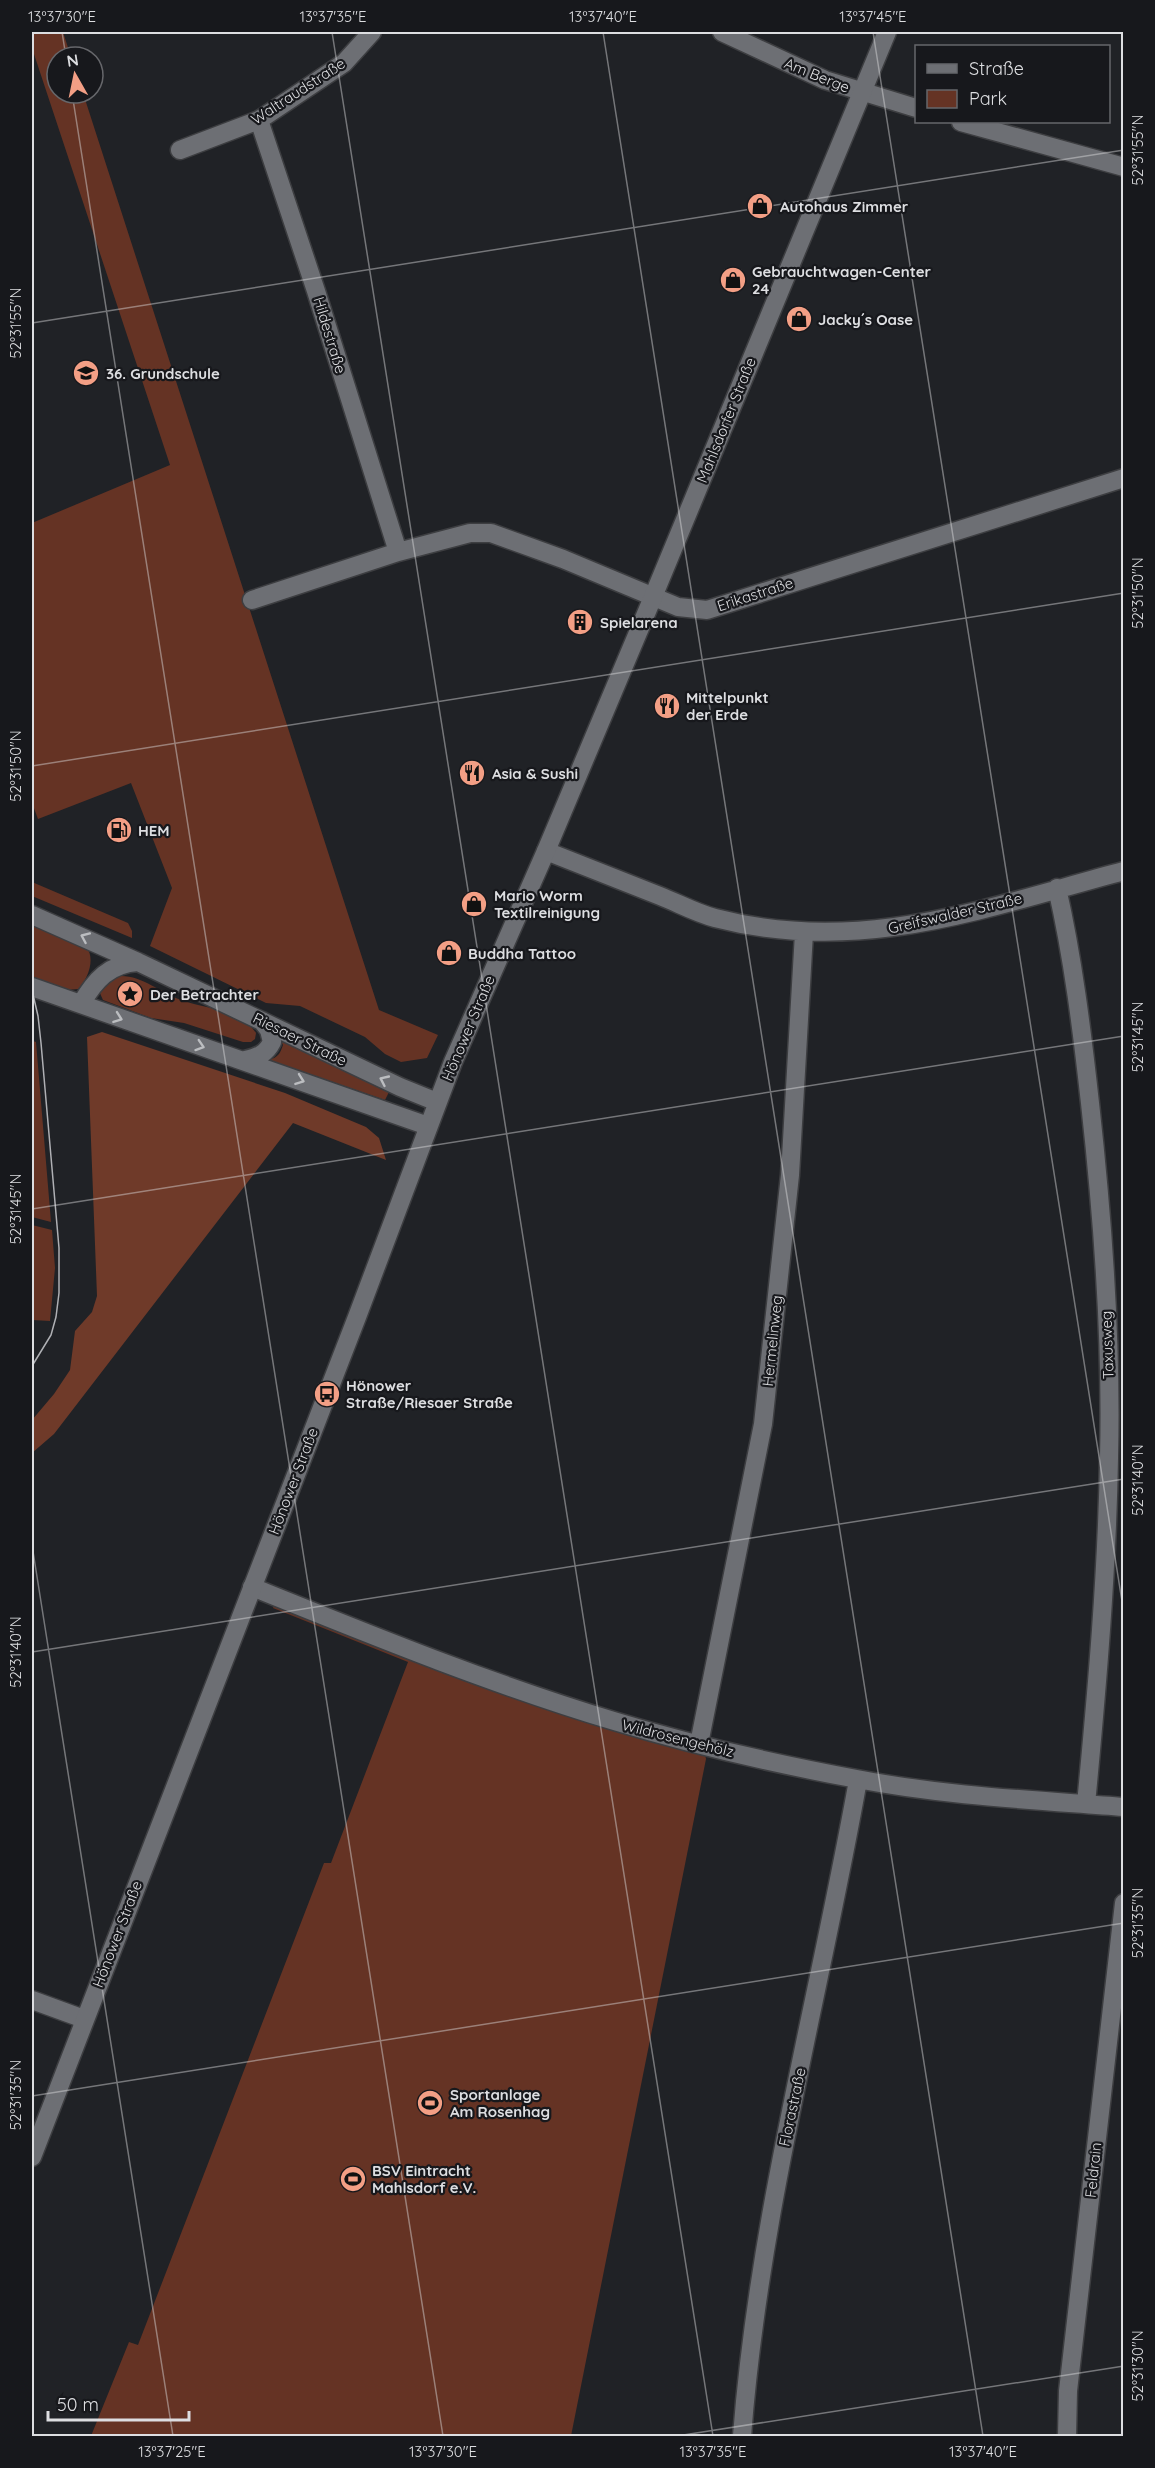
<svg xmlns="http://www.w3.org/2000/svg" width="1155" height="2468" font-family="Quicksand,sans-serif">
  <style>
    .green { fill: #653324 }
    .forest { fill: #6f3a29 }
    .lines { fill: none; stroke-linecap: round; stroke-linejoin: round }
    .street-casing { stroke: #3d3e41; stroke-width: 21 }
    .secondary-casing { stroke: #3d3e41; stroke-width: 21 }
    .street { stroke: #6d6f74; stroke-width: 18 }
    .secondary { stroke: #6d6f74; stroke-width: 18 }
    .tram { stroke: #afb0b4; stroke-width: 1.5 }
    .oneway { stroke: #bbbdc0 }
    .ticks { fill: none; stroke: #dddee1; stroke-width: 1.5; stroke-opacity: 0.45 }
    .labels { text-anchor: middle; dominant-baseline: central; stroke-width: 4.5; stroke-linejoin: round; paint-order: stroke }
    .street-label { font-size: 15px; fill: #dddee1; stroke: #17181c }
    .poi-label { font-size: 15px; font-weight: bold; fill: #dddee1; stroke: #17181c; text-anchor: start }
    .neatline { fill: none; stroke: #dddee1; stroke-width: 2 }
    .ticks-label { font-size: 15px; text-anchor: middle; fill: #dddee1 }
  </style>
  <rect width="100%" height="100%" fill="#202226"/>
  <path class="green" d="M32,32H63L71,57H57V93H83L379,1010L438,1035L427,1058L401,1062L385,1054L365,1037L300,1006L266,1003L150,946L172,888L131,783L38,819L32,803V523L170,465L32,48Z
    M32,882L128,923L132,931V938L32,896Z
    M32,924L86,947C96,958 88,979 78,989L66,990L32,977Z
    M121,976C143,976 161,993 181,1000C205,1009 240,1009 256,1033L255,1039L251,1042H243L184,1023L151,1018L103,1000L99,991L114,977Z
    M280,1039L389,1092L385,1100L269,1060C278,1057 280,1054 283,1045Z
    M33,1041L36,1042L51,1222L32,1217Z
    M32,1225L52,1230L55,1268L50,1321L32,1320Z
    M274,1605L705,1754L706,1759L571,2436H91L129,2342L138,2345L324,1863H331L408,1662L273,1608Z"/>
  <path class="forest" d="M102,1032L285,1093L366,1127L379,1138L386,1160L293,1123L54,1434L32,1453V1420L54,1394L70,1370L75,1331L92,1312L97,1296L87,1037Z"/>
  <g class="lines">
    <g class="street-casing">
      <path id="street" d="M722,32L825,80L916,108
        M259,120L316,291L398,552
        M961,122L1124,167
        M180,150L259,120L344,63L372,32
        M252,600L398,552L470,533H491L563,559L678,607L707,610L1124,478
        M546,851C584,866 622,881 660,896C678,903 696,913 715,918C861,956 984,908 1124,871
        M1057,888C1073,958 1082,1031 1090,1103C1103,1220 1112,1340 1109,1458C1107,1574 1097,1689 1086,1804
        M252,1587C371,1635 491,1684 614,1721C693,1745 776,1764 857,1779C945,1796 1035,1800 1124,1807
        M699,1744L763,1424L790,1175L804,933
        M32,2000L84,2019
        M742,2436C759,2214 819,1999 858,1780
        M1067,2436L1068,2391L1124,1903"/>
    </g>
    <g class="secondary-casing">
      <path id="secondary" d="M32,915L138,962L400,1087L437,1102
        M32,987L428,1126
        M81,1004C95,980 109,964 138,962
        M245,1060C258,1057 266,1054 272,1042L269,1030L262,1021
        M32,2157L357,1317L453,1062L546,851L653,597L887,32"/>
    </g>
    <use href="#street" class="street"/>
    <use href="#secondary" class="secondary"/>
    <path class="tram" d="M32,990L38,1016L41,1043L59,1248V1293L56,1317L51,1335L32,1366"/>
  </g>
  <defs><path id="oneway-chevron" d="M-2-3.5L2.5 0L-2 3.5" fill="none" stroke-width="1.6" stroke-linecap="round" stroke-linejoin="round" transform="scale(1.5)"/></defs>
  <g class="oneway">
    <use href="#oneway-chevron" transform="translate(85 937) rotate(-156)"/>
    <use href="#oneway-chevron" transform="translate(118 1018) rotate(20)"/>
    <use href="#oneway-chevron" transform="translate(200 1046) rotate(18)"/>
    <use href="#oneway-chevron" transform="translate(300 1080) rotate(20)"/>
    <use href="#oneway-chevron" transform="translate(384 1080) rotate(-155)"/>
  </g>
  <path class="ticks" d="M62,32L66,57M332,32L713,2436M603,32L983,2436M873,32L1124,1614M72,93L443,2436M32,323L1124,150M32,766L1124,593M32,1209L1124,1036M32,1545L173,2436M32,1652L1124,1479M32,2096L1124,1923M677,2436L1124,2366"/>
  <defs>
    <g id="shop-disc" transform="scale(1.35)"><circle r="9.5" fill="#f39f85" stroke="#17181c"/><path d="M-5-2.5h2.3a2.7 3.5 0 0 1 5.4 0H5L5.5 6h-11ZM-1.5-2.5h3a1.5 2.3 0 0 0-3 0Z" fill="#111"/></g>
    <g id="school-disc" transform="scale(1.35)"><circle r="9.5" fill="#f39f85" stroke="#17181c"/><path d="M0-5L7-2L0 1L-7-2ZM-4 1L0 2.5L4 1V4Q0 6-4 4Z" fill="#111"/></g>
    <g id="building-disc" transform="scale(1.35)"><circle r="9.5" fill="#f39f85" stroke="#17181c"/><path d="M-4-6H4V6H1V3H-1V6H-4ZM-2.5-4.3h1.7v1.8h-1.7ZM.8-4.3h1.7v1.8H.8ZM-2.5-1h1.7V.8h-1.7ZM.8-1h1.7V.8H.8Z" fill="#111"/></g>
    <g id="restaurant-disc" transform="scale(1.35)"><circle r="9.5" fill="#f39f85" stroke="#17181c"/><path d="M-5-6h1v4h1v-4h1v4h1v-4h1v5L-1.5 .5V6h-2V.5L-5-1ZM5-6V6H3V1.5H1.5Q1.5-4 5-6Z" fill="#111"/></g>
    <g id="fuel-disc" transform="scale(1.35)"><circle r="9.5" fill="#f39f85" stroke="#17181c"/><path d="M-5.5-6h7V0h2V4h1.3V-2.5L3-4.5l.8-.8L6-3V5H2.5V1h-1V6h-7ZM-4.2-4.7v3.2H.2V-4.7Z" fill="#111"/></g>
    <g id="sight-disc" transform="scale(1.35)"><circle r="9.5" fill="#f39f85" stroke="#17181c"/><path d="M0-6L1.8-2.2L6-1.7L2.9 1.2L3.7 5.4L0 3.3L-3.7 5.4L-2.9 1.2L-6-1.7L-1.8-2.2Z" fill="#111"/></g>
    <g id="bus-disc" transform="scale(1.35)"><circle r="9.5" fill="#f39f85" stroke="#17181c"/><path d="M-5-6H5V4H4V6H2V4H-2V6H-4V4H-5ZM-3.5-4V0h7V-4ZM-3.5 1.2v1.5H-2V1.2ZM2 1.2v1.5H3.5V1.2Z" fill="#111"/></g>
    <g id="stadium-disc" transform="scale(1.35)"><circle r="9.5" fill="#f39f85" stroke="#17181c"/><path d="M0-5a6.5 5 0 1 0 0 10a6.5 5 0 1 0 0-10ZM-3.5-1.8h7v3.6h-7Z" fill="#111"/></g>
  </defs>
  <g fill-rule="evenodd">
    <use href="#shop-disc" x="760" y="206"/>
    <use href="#shop-disc" x="733" y="280"/>
    <use href="#shop-disc" x="799" y="319"/>
    <use href="#school-disc" x="86" y="373"/>
    <use href="#building-disc" x="580" y="622"/>
    <use href="#restaurant-disc" x="667" y="706"/>
    <use href="#restaurant-disc" x="472" y="773"/>
    <use href="#fuel-disc" x="119" y="830"/>
    <use href="#shop-disc" x="474" y="904"/>
    <use href="#shop-disc" x="449" y="953"/>
    <use href="#sight-disc" x="130" y="994"/>
    <use href="#bus-disc" x="327" y="1394"/>
    <use href="#stadium-disc" x="430" y="2103"/>
    <use href="#stadium-disc" x="353" y="2179"/>
  </g>
  <g class="labels">
    <g class="street-label">
      <text transform="translate(817 75) rotate(22)">Am Berge</text>
      <text transform="translate(298 91) rotate(-33)">Waltraudstraße</text>
      <text transform="translate(330 335) rotate(73)">Hildestraße</text>
      <text transform="translate(726 420) rotate(-68)">Mahlsdorfer Straße</text>
      <text transform="translate(755 594) rotate(-18)">Erikastraße</text>
      <text transform="translate(955 913) rotate(-13)">Greifswalder Straße</text>
      <text transform="translate(468 1028) rotate(-67)">Hönower Straße</text>
      <text transform="translate(300 1039) rotate(26)">Riesaer Straße</text>
      <text transform="translate(772 1341) rotate(-84)">Hermelinweg</text>
      <text transform="translate(1107 1345) rotate(-92)">Taxusweg</text>
      <text transform="translate(293 1481) rotate(-69)">Hönower Straße</text>
      <text transform="translate(678 1738) rotate(14)">Wildrosengehölz</text>
      <text transform="translate(117 1934) rotate(-69)">Hönower Straße</text>
      <text transform="translate(792 2107) rotate(-78)">Florastraße</text>
      <text transform="translate(1093 2170) rotate(-84)">Feldrain</text>
    </g>
    <g class="poi-label">
      <text x="780" y="206">Autohaus Zimmer</text>
      <text x="752" y="271">Gebrauchtwagen-Center<tspan x="752" dy="17">24</tspan></text>
      <text x="818" y="319">Jacky´s Oase</text>
      <text x="106" y="373">36. Grundschule</text>
      <text x="600" y="622">Spielarena</text>
      <text x="686" y="697">Mittelpunkt<tspan x="686" dy="17">der Erde</tspan></text>
      <text x="492" y="773">Asia &amp; Sushi</text>
      <text x="138" y="830">HEM</text>
      <text x="494" y="895">Mario Worm<tspan x="494" dy="17">Textilreinigung</tspan></text>
      <text x="468" y="953">Buddha Tattoo</text>
      <text x="150" y="994">Der Betrachter</text>
      <text x="346" y="1385">Hönower<tspan x="346" dy="17">Straße/Riesaer Straße</tspan></text>
      <text x="450" y="2094">Sportanlage<tspan x="450" dy="17">Am Rosenhag</tspan></text>
      <text x="372" y="2170">BSV Eintracht<tspan x="372" dy="17">Mahlsdorf e.V.</tspan></text>
    </g>
  </g>
  <rect width="1155" height="2468" fill="none" stroke="#17181c" stroke-width="66"/>
  <rect x="915" y="45" width="195" height="78" fill="#17181c" stroke="#66676b" stroke-width="1.5"/>
  <rect x="927" y="64" width="30" height="9" fill="#6d6f74" stroke="#66676b" stroke-width="1.5"/>
  <text x="969" y="75" font-size="18" fill="#dddee1">Straße</text>
  <rect x="927" y="90" width="30" height="18" fill="#653324" stroke="#66676b" stroke-width="1.5"/>
  <text x="969" y="105" font-size="18" fill="#dddee1">Park</text>
  <g transform="translate(75 75) rotate(351)"><circle r="28" fill="#17181c" stroke="#66676b" stroke-width="1.5"/>
  <path d="M0-4.5L10 22L0 15L-10 22Z" fill="#f39f85"/>
  <text y="-9" font-size="16" font-weight="bold" text-anchor="middle" fill="#dddee1">N</text>
  </g>
  <path d="M48 2411v9h141v-9" fill="none" stroke="#dddee1" stroke-width="3"/>
  <text x="57" y="2411" font-size="18" fill="#dddee1" stroke="#17181c" stroke-width="4.5" paint-order="stroke">50 m</text>
  <rect x="33" y="33" width="1089" height="2402" class="neatline"/>
  <g class="ticks-label">
    <text x="62" y="22">13°37'30"E</text>
    <text x="333" y="22">13°37'35"E</text>
    <text x="603" y="22">13°37'40"E</text>
    <text x="873" y="22">13°37'45"E</text>
    <text transform="translate(1138 150) rotate(-90)" y="5">52°31'55"N</text>
    <text transform="translate(16 323) rotate(-90)" y="5">52°31'55"N</text>
    <text transform="translate(1138 593) rotate(-90)" y="5">52°31'50"N</text>
    <text transform="translate(16 766) rotate(-90)" y="5">52°31'50"N</text>
    <text transform="translate(1138 1037) rotate(-90)" y="5">52°31'45"N</text>
    <text transform="translate(16 1209) rotate(-90)" y="5">52°31'45"N</text>
    <text transform="translate(1138 1480) rotate(-90)" y="5">52°31'40"N</text>
    <text transform="translate(16 1652) rotate(-90)" y="5">52°31'40"N</text>
    <text transform="translate(1138 1923) rotate(-90)" y="5">52°31'35"N</text>
    <text transform="translate(16 2095) rotate(-90)" y="5">52°31'35"N</text>
    <text transform="translate(1138 2366) rotate(-90)" y="5">52°31'30"N</text>
    <text x="172" y="2457">13°37'25"E</text>
    <text x="443" y="2457">13°37'30"E</text>
    <text x="713" y="2457">13°37'35"E</text>
    <text x="983" y="2457">13°37'40"E</text>
  </g>
</svg>
